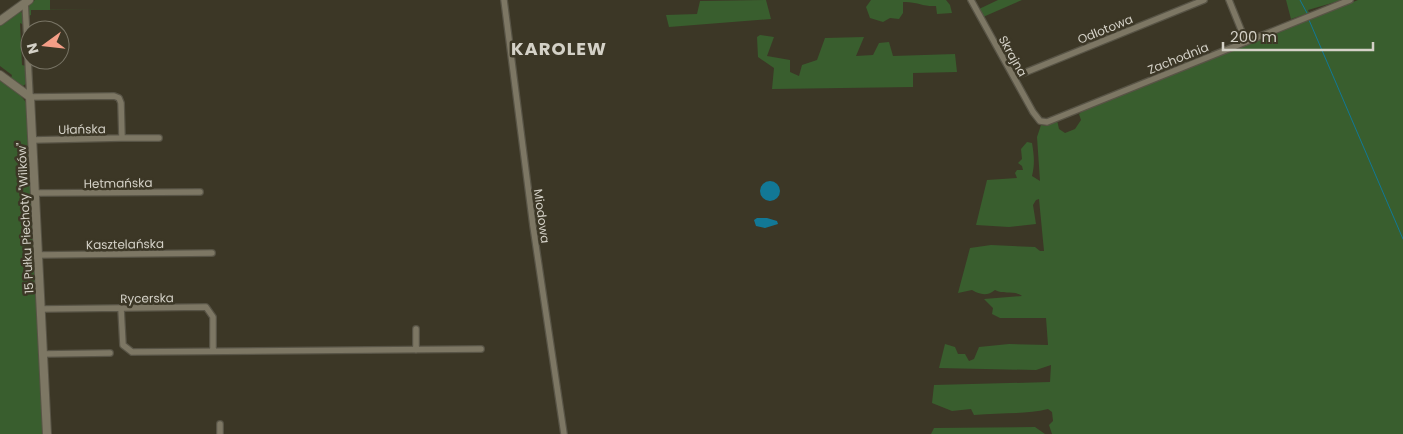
<svg xmlns="http://www.w3.org/2000/svg" width="1403" height="434" font-family="Poppins,sans-serif">
  <style>
    .green { fill: #395e2e }
    .water { fill: #127896 }
    .lines { fill: none; stroke-linecap: round; stroke-linejoin: round }
    .stream { stroke: #127896; stroke-width: 1 }
    .street-casing { stroke: #585446; stroke-width: 8 }
    .secondary-casing { stroke: #585446; stroke-width: 10 }
    .street { stroke: #7d7764; stroke-width: 5.5 }
    .secondary { stroke: #7d7764; stroke-width: 8 }
    .labels { text-anchor: middle; dominant-baseline: central; stroke-width: 5; stroke-linejoin: round; paint-order: stroke }
    .street-label { font-size: 12px; fill: #d4d1c7; stroke: #3c3726 }
    .district-label { font-size: 18px; font-weight: bold; letter-spacing: 1px; fill: #d4d1c7; stroke: #3c3726 }
  </style>
  <rect width="100%" height="100%" fill="#3c3726"/>
  <path class="green" d="M35,0H50V10L110,9L31,10V15L28,16V5Z
    M766,0L771,19L669,27L666,15L697,14L700,1Z
    M871,0H946L950,5L952,13L937,14L936,6C924,7 915,1 903,2V13L899,19L890,18L883,22L870,18L866,7Z
    M998,0H1022L983,17L979,9Z
    M1286,0H1342L1308,10L1309,13L1291,19Z
    M1358,0H1403V434H1052L1049,425L1053,421L1052,412L1048,409C1024,415 999,412 974,415L971,409L952,411L932,403L934,385L1050,382L1051,365L1036,370L939,368L945,344L955,347L958,354H965L969,361L974,359L979,347L1009,344L1048,345L1046,318H1000L992,314L993,308L984,299L1022,296C1015,290 1004,295 995,290C988,296 980,295 972,290L958,293L970,248L991,245L1035,247L1040,251H1044L1039,199L1036,200L1033,205L1036,224L1009,227L976,225L987,180L1017,178L1015,173L1017,170H1023L1022,166L1018,163L1022,159L1021,149L1027,142L1032,143C1034,155 1035,164 1032,176L1040,181L1037,137L1041,125L1046,126L1057,120L1059,129L1065,133L1075,129L1081,120L1079,114L1085,109Z
    M19,10L23,14L24,25L20,23L22,65L26,66L27,83L23,86L11,78L12,75L0,66V26Z
    M760,35L774,37L767,56L790,60V72L799,76L802,65L817,60L825,38L864,37L856,56L873,55L879,43L889,42L893,56L955,54L957,72L913,73V87L772,89L774,68L758,57L757,37Z
    M0,79L18,92L28,105L44,434H0Z
    M1035,427L1045,434H931L934,428Z"/>
  <path class="water" d="M760 191a10 10 0 1 1 20 0a10 10 0 1 1-20 0Z
    M757,218H767L777,221L778,224L765,228L756,226L754,220Z"/>
  <g class="lines">
    <path class="stream" d="M1300,0L1307,13
      M1309,20L1403,239"/>
    <g class="street-casing">
      <path id="street" d="M504,0L533,226L564,434
        M971,0L1033,112L1040,121L1047,122L1350,0
        M1229,0L1246,42
        M25,2L30,97L114,96L119,98L121,103L122,138L33,140
        M1014,77L1204,0
        M122,138H159
        M36,193L200,192
        M38,255L212,253
        M41,309L206,307L213,317V351
        M121,309L123,345L132,352L481,349
        M416,329V350
        M43,354L110,353
        M220,434V424"/>
    </g>
    <g class="secondary-casing">
      <path id="secondary" d="M0,21L29,0
        M0,75L30,97L47,434"/>
    </g>
    <use href="#street" class="street"/>
    <use href="#secondary" class="secondary"/>
  </g>
  <g class="labels">
    <g class="street-label">
      <text transform="translate(1105 29) rotate(-22)">Odlotowa</text>
      <text transform="translate(1013 56) rotate(61)">Skrajna</text>
      <text transform="translate(1178 58) rotate(-22)">Zachodnia</text>
      <text transform="translate(82 129) rotate(-1)">Ułańska</text>
      <text transform="translate(118 183) rotate(-1)">Hetmańska</text>
      <text transform="translate(542 216) rotate(82)">Miodowa</text>
      <text transform="translate(25 218) rotate(-93)">15 Pułku Piechoty "Wilków"</text>
      <text transform="translate(125 244) rotate(-1)">Kasztelańska</text>
      <text transform="translate(147 298) rotate(-1)">Rycerska</text>
    </g>
    <g class="district-label">
      <text x="559" y="48">KAROLEW</text>
    </g>
  </g>
  <g transform="translate(45 45) rotate(255)"><circle r="24" fill="#3c3726" stroke="#797566"/>
  <path d="M0-4L9 19L0 12L-9 19Z" fill="#f49e87"/>
  <text y="-8" font-size="14" font-weight="bold" text-anchor="middle" fill="#d4d1c7">N</text>
  </g>
  <path d="M1223 42v8h150v-8" fill="none" stroke="#d4d1c7" stroke-width="2.5"/>
  <text x="1230" y="42" font-size="15" fill="#d4d1c7" stroke="#3c3726" stroke-width="4" paint-order="stroke">200 m</text>
</svg>
